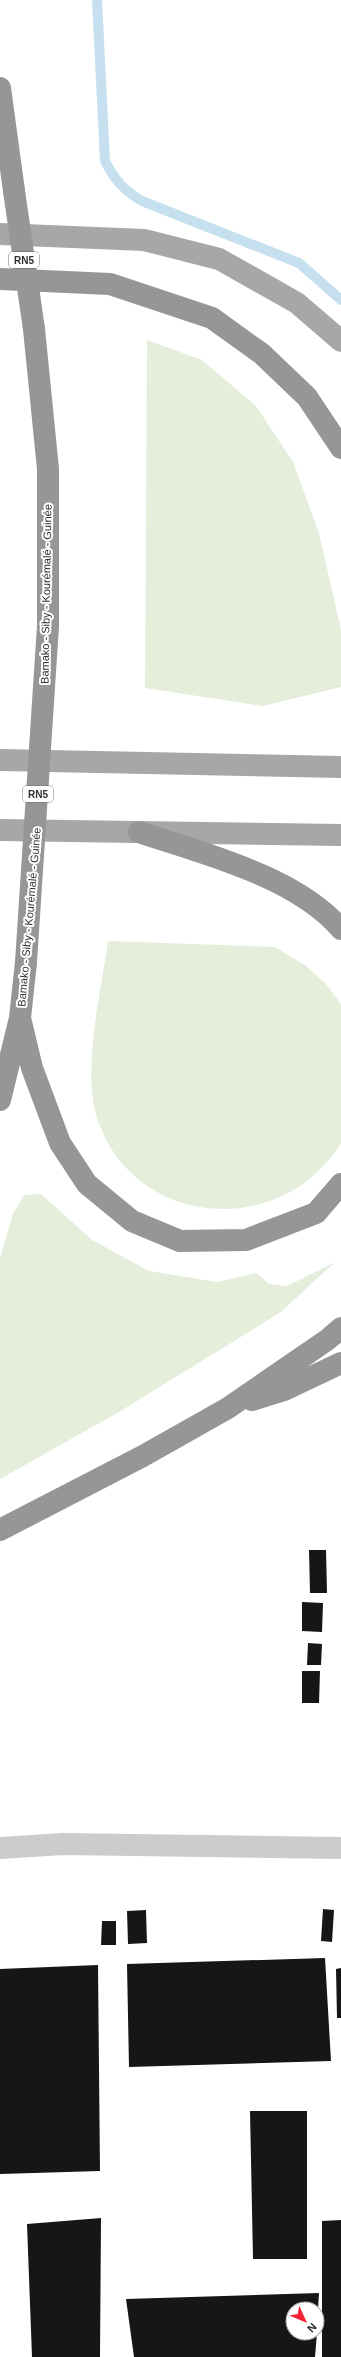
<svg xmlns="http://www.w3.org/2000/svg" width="341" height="2357" font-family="Helvetica,sans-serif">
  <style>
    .green { fill: #e5eddb }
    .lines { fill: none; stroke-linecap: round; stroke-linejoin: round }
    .stream { stroke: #c6e0ef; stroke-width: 10 }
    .building { fill: #161616 }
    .minor { stroke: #ccc; stroke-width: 22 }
    .major { stroke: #a7a7a7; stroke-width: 22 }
    .highway { stroke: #969696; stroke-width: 22 }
    .highway-bridge { stroke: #969696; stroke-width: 22 }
    .labels { text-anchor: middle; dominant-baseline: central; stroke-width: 4; stroke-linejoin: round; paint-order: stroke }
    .shield { fill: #fff; stroke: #6d6d6d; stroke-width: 1 }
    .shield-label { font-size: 10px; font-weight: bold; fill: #2f2f2f }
    .street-label { font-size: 11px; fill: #2f2f2f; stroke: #fff }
  </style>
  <rect width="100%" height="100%" fill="#fff"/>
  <path class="green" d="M147,340L202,360L256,406L293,462L319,533L341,630V687L263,706L145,688Z
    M108,941L275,947L306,966L326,984L341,1004V1143C282,1239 136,1229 98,1121C81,1073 101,992 108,941Z
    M41,1194L92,1240L149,1271L217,1282L256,1273L269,1284L287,1286L335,1262L281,1312L119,1412L0,1479V1258L13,1214L24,1195Z"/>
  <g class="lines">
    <path class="stream" d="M97,0L105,161C114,179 124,191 142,201L299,263L341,300"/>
  </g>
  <path class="building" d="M309,1550H326L327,1593H310Z
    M302,1602L323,1603L322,1632L302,1631Z
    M308,1643L322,1644L321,1665H307Z
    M302,1671H320L319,1703H302Z
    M323,1909L334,1910L332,1942L321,1941Z
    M146,1910L147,1943L128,1944L127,1911Z
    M102,1921H116V1945H101Z
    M325,1958L331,2061L129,2067L127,1964Z
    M98,1965L100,2171L0,2174V1969Z
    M341,1968V2018H337L336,1969Z
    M250,2111H307V2259H253Z
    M101,2218L100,2357H32L27,2224Z
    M341,2220V2357H322V2221Z
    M319,2293L318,2309H293V2333H317L315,2357H134L126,2299Z"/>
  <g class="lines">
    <path class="minor" d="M0,1848L63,1844L341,1848"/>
    <path class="major" d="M0,234L144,240L219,259L297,303L341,341
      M0,760L341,767
      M0,830L341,835"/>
    <path class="highway" d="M0,88L14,191
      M0,279L110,284L212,318L262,354L307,397L341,448
      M34,329L48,469V626
      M139,832C204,854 295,876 341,929
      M20,1018L32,1068L60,1143L87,1184L132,1221L180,1241L246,1240L316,1213L341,1184
      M0,1100L20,1018L26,962
      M252,1400L284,1390L341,1363
      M0,1530L143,1456L228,1408L327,1340L341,1328"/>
    <path class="highway-bridge" d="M14,191L34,329
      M26,962L48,626"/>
  </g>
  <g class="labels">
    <g class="shield">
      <rect x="9" y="252" width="30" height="16" rx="3"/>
      <rect x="23" y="786" width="30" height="16" rx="3"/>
    </g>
    <g class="shield-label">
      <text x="24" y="260">RN5</text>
      <text x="38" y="794">RN5</text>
    </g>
    <g class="street-label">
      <text transform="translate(46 594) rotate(-89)">Bamako - Siby - Kourémalé - Guinée</text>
      <text transform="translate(29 917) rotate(-85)">Bamako - Siby - Kourémalé - Guinée</text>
    </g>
  </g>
  <g transform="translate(305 2321) rotate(134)"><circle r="19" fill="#ffffff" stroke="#acacac"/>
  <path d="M0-3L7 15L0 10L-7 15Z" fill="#f52236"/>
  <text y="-6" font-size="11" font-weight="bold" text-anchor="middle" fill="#2f2f2f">N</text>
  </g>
</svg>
